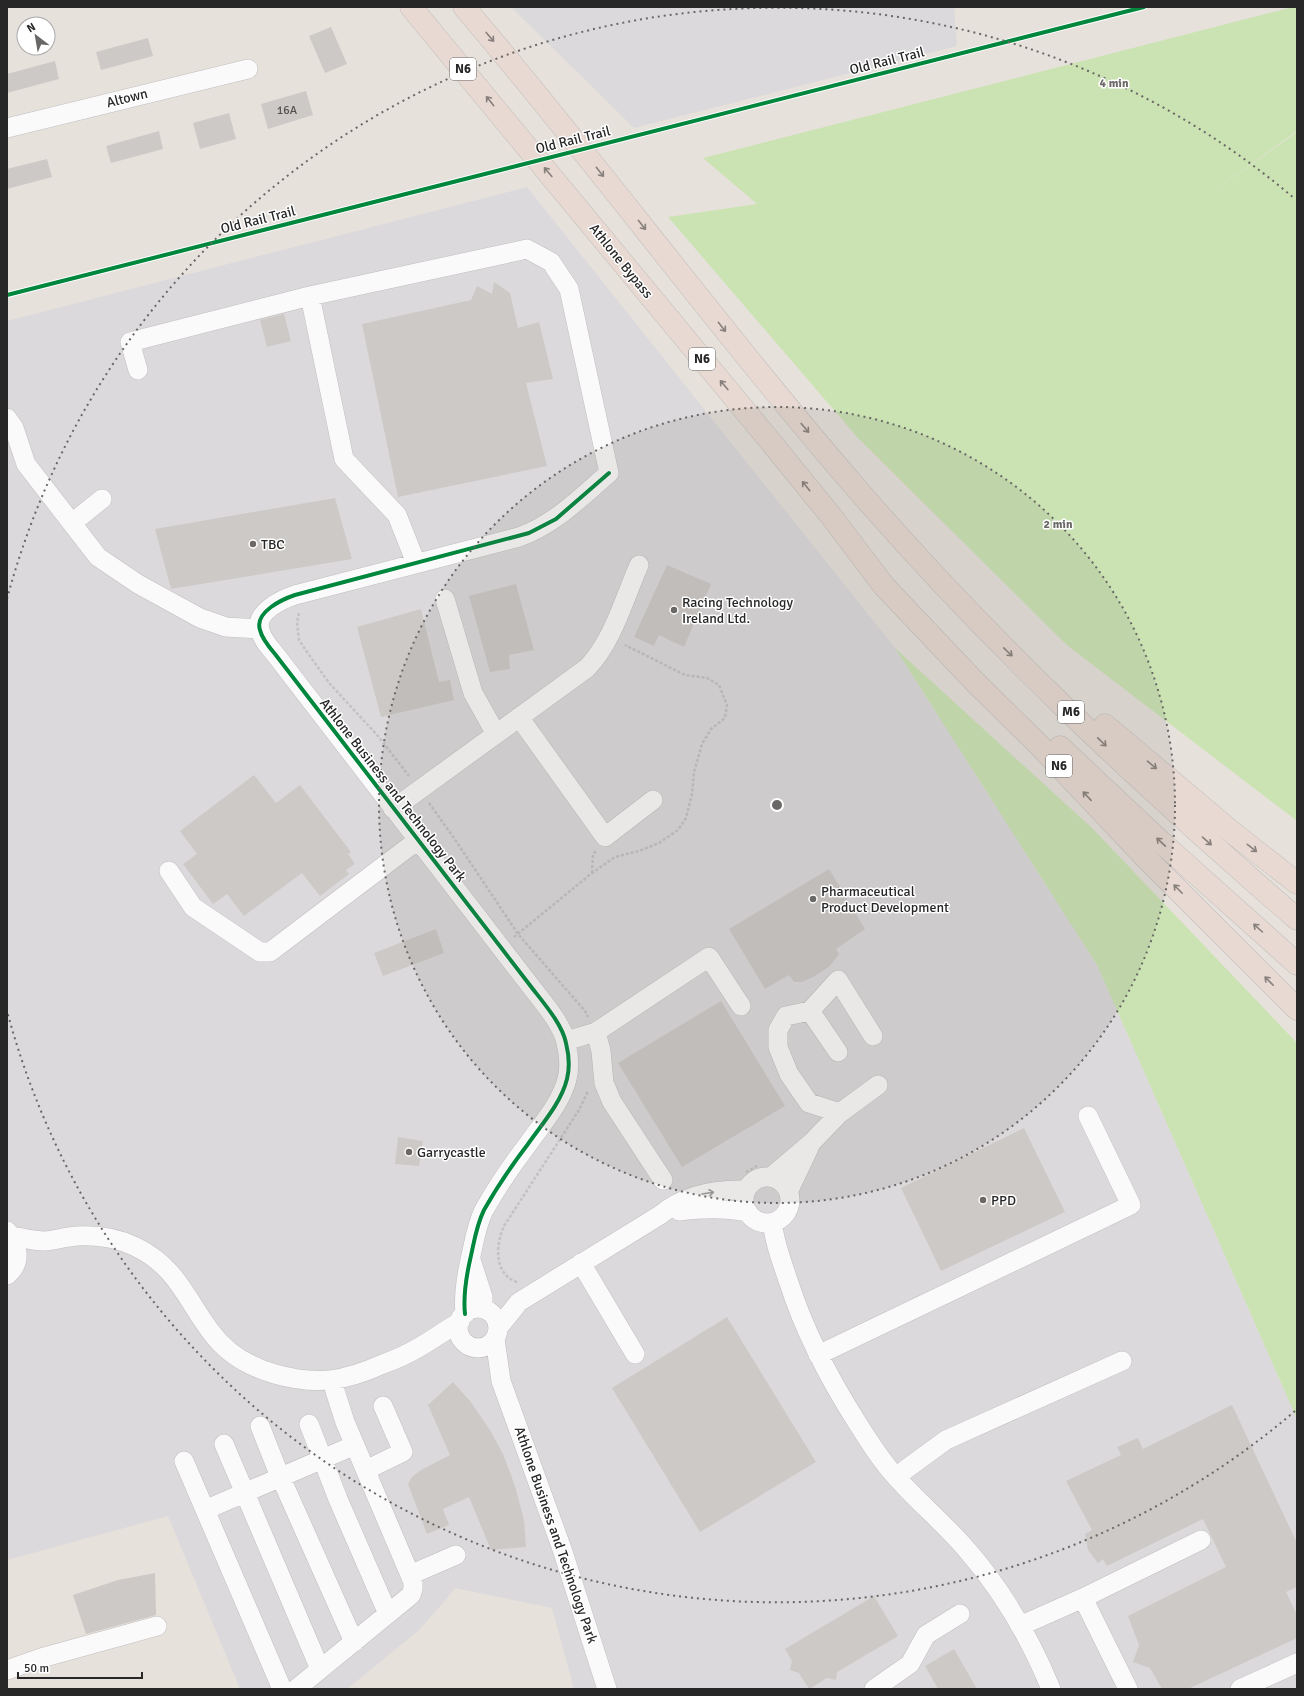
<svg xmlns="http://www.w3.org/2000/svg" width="1304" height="1696" font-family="Signika,sans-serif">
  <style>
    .industrial { fill: #dcd9dc }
    .green { fill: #cbe3b3 }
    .building { fill: #cdc9c6 }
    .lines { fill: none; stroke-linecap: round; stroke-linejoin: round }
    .minor-casing { stroke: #c0bebe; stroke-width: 20 }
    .highway-casing { stroke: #bfbdbb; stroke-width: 23 }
    .path { stroke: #c2c2c1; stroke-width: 2.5; stroke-dasharray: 3 2; stroke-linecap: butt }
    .minor { stroke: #fbfafa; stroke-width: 19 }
    .highway { stroke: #e8d9d2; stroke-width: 22 }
    .cycleway-casing { stroke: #fff; stroke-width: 6 }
    .cycleway { stroke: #00873e; stroke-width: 4 }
    .oneway { stroke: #88807c }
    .oneway2 { stroke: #9c9b9b }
    .ring { fill: none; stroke: #6a6866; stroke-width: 2; stroke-dasharray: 2 4 }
    .poi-dot { fill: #6a6866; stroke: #fff; stroke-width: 1.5 }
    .labels { text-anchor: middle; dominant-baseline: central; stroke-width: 3; stroke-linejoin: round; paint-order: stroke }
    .number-label { font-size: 12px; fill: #515050 }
    .shield { fill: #fff; stroke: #686868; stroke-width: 1 }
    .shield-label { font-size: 13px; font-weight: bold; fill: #272727 }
    .street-label { font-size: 14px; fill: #272727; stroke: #fff }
    .poi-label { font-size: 14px; fill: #272727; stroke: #fff; text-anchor: start }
    .centre { fill: #6a6866; stroke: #fff; stroke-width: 2 }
    .ring-label { font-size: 12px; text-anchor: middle; font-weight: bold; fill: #6a6866; stroke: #fff; stroke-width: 3; stroke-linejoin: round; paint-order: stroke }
  </style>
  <rect width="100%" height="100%" fill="#e7e1dc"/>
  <path class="industrial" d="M511,7H954L957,46L634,128Z
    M527,187L895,648L1097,965L1297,1419V1689H574L552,1608L455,1588L443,1603L418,1631L347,1689H240L168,1516L7,1560V321Z"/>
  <path class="green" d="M1293,7H1297V131L1199,202L1297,132V821L1068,646L858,438L668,217L757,204L703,158Z
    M895,648L1092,828L1297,1043V1419L1097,965Z"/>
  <path class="building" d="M331,27L347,64L325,73L309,36Z
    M148,38L153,56L101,70L96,52Z
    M55,61L59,79L7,93V74Z
    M306,91L313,115L268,129L261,104Z
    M229,113L236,139L200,149L193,123Z
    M159,131L163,149L111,163L106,146Z
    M47,159L52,177L7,189V169Z
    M494,282L510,293L518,328L539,322L553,379L526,383L547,466L398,497L362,324L471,300L477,286L492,294Z
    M284,314L291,341L267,347L260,320Z
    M335,498L352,559L171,589L155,529Z
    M667,565L711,584L684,647L659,635L654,646L634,637Z
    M516,584L534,650L509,655L510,669L490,672L469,596Z
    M421,609L439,682L450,680L454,700L381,717L357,627Z
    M254,775L276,803L300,785L351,852L348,854L355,864L346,870L349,874L320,896L302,873L244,916L227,894L213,904L183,864L197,854L180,831Z
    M829,869L865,929L836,949L839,954L830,966L815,976L802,982H794L789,975L765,989L729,929Z
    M436,929L444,953L383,976L374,953Z
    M721,1001L785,1106L682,1167L618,1063Z
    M1024,1128L1065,1212L941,1271L901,1188Z
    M398,1137L423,1141L419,1166L395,1164Z
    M727,1317L816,1462L700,1532L612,1388Z
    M453,1382L470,1401L490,1430L503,1454L515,1486L524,1520L526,1547L491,1550L469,1497L443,1509L449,1525L427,1534L408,1484L412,1477L421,1470L450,1455L428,1405Z
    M1232,1405L1297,1543V1587L1286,1592L1297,1615V1638L1188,1689H1162L1150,1668L1133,1662L1139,1645L1128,1616L1226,1567L1203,1519L1107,1566L1103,1559L1098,1563L1088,1550L1085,1534L1092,1530L1066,1481L1121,1455L1117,1447L1138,1438L1143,1449Z
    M155,1573L156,1615L86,1634L73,1595L118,1580Z
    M874,1596L898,1636L837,1672L836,1680L827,1678L809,1689L799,1673L790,1670L792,1661L785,1649Z
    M954,1649L977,1689H938L925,1666Z"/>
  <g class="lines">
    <g class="minor-casing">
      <path id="minor" d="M7,128L248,69
        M138,370L130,342L310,296
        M7,418L14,428L26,464L98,557L138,584L200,618L226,627L259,629
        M72,523L102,499
        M416,563L397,515L344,459L310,296L527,249L551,262L569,289L609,473C581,497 554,525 519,537L295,595C283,599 254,612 260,630C262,639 269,647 275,654L529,984C541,1000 562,1023 566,1043C569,1055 570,1067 567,1079C561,1103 542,1124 528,1144C512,1165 497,1187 484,1210C476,1226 474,1243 470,1260C466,1278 463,1295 465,1314
        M445,599L473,693L496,734
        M519,717L605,837L653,800
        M393,809L587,668C613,641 624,599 639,565
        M169,871L193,907L260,952H270L418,840
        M810,1011L838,1052
        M596,1032L601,1051L604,1083L612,1102L663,1180
        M566,1041L596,1032L709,957L741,1006
        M840,1113L809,1103L789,1074L778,1047V1030L786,1016L810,1011L838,980L873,1036
        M771,1177L811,1143L840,1113L878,1085
        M744 1200a23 23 0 1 1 46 0a23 23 0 1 1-46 0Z
        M789,1190L809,1148
        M679,1211C705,1208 722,1208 748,1212
        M773,1222C772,1236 784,1268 789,1283C805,1333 830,1380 858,1424C870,1443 882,1462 897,1478C919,1503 945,1524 967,1550C1003,1591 1030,1638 1051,1689
        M7,1231C19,1244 22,1263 7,1275
        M12,1236C23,1238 34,1241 45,1241C53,1241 61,1238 69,1237C92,1234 115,1237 136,1247C177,1267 186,1299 211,1332C227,1354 250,1367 275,1374C317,1386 345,1381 383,1364C394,1360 406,1355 416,1349C431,1341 445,1330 460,1322
        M471,1260L483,1297V1309
        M581,1263L635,1354
        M458 1328a20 20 0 1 1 40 0a20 20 0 1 1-40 0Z
        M498,1328L519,1302L660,1215C684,1195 715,1189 746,1190
        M495,1339L501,1381L562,1549L607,1689
        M818,1355L1131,1205L1088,1116
        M309,1424L338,1499L388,1614
        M260,1426L277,1469L354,1642
        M224,1444L320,1669
        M184,1461L282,1689
        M366,1470L403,1452L383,1406
        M897,1478L905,1470L946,1440L1122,1361
        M205,1510L355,1445
        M410,1575L456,1555
        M1083,1598L1128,1689
        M1020,1626L1083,1598L1201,1540
        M7,1670L41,1658L157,1626
        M296,1689L411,1595L413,1589V1582L345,1422L335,1391L333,1381
        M874,1689L910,1664L926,1635L960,1614
        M1240,1689L1297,1663"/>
    </g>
    <g class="highway-casing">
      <path id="highway" d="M411,7L770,441L831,516L884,586L975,682L1039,745L1145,857L1297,1009
        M464,7C599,165 721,332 857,489C991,644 1142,785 1297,919
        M1105,725L1233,833L1297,883
        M1060,747L1161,842L1297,964"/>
    </g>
    <path class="path" d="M299,613L297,622L299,640L309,655L330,684L378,736L409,776
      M429,803L456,841L518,934L585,1011L588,1017
      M592,873L593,854L596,851
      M514,937L592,873L615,857L639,851L659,843L678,830L686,818L692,794L694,772L702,744L711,729L725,718L727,705L719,685L707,678L685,675L625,645
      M746,1172L757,1166
      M517,1282C493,1274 496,1244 504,1226L579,1110L588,1091"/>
    <use href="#minor" class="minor"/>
    <use href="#highway" class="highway"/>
    <g class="cycleway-casing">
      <path id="cycleway" d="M7,295L1144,7
        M465,1314C463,1295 466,1278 470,1260C474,1243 476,1226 484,1210C497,1187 512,1165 528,1144C542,1124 561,1103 567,1079C570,1067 569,1055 566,1043C562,1023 541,1000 529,984L275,654C269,647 262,639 260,630C254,612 283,599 295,595L529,533L556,519L609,473"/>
    </g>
    <use href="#cycleway" class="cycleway"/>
  </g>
  <defs><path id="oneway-shaft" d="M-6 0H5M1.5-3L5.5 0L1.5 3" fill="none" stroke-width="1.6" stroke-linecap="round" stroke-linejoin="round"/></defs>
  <g class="oneway">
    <use href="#oneway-shaft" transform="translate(490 37) rotate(50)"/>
    <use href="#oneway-shaft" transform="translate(490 101) rotate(-129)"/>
    <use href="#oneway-shaft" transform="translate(548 172) rotate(-130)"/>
    <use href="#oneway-shaft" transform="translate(600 172) rotate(52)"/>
    <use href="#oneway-shaft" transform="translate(642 225) rotate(52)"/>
    <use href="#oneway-shaft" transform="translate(722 327) rotate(52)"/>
    <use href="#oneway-shaft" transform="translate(724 385) rotate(-130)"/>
    <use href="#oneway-shaft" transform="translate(805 428) rotate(50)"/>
    <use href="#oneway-shaft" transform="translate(806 486) rotate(-129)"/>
    <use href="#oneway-shaft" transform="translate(1008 652) rotate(44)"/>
    <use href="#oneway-shaft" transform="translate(1102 742) rotate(44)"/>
    <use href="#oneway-shaft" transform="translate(1152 765) rotate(40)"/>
    <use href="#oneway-shaft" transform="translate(1087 796) rotate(-133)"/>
    <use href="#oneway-shaft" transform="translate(1207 841) rotate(41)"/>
    <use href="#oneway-shaft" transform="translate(1161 842) rotate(-137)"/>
    <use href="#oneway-shaft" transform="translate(1252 848) rotate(38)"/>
    <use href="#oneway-shaft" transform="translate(1178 889) rotate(-135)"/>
    <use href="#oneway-shaft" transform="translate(1258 928) rotate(-138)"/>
    <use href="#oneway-shaft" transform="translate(1269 981) rotate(-135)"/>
  </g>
  <use class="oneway2" href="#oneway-shaft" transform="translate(708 1193) rotate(-9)"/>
  <circle cx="777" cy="805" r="398" fill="#6a6866" fill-opacity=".12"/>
  <g class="ring">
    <circle cx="777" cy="805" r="398"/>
    <path d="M1295 1411A797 797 0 0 1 7 1011M7 599A797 797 0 0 1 1295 199"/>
  </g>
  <g class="poi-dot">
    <circle cx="253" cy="544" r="4"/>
    <circle cx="674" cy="610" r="4"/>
    <circle cx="813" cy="899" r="4"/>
    <circle cx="409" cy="1152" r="4"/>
    <circle cx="983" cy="1200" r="4"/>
  </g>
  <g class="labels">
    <g class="number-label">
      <text x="287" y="110">16A</text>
    </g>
    <g class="shield">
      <rect x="450" y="58" width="26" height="22" rx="3"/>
      <rect x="689" y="348" width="26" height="22" rx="3"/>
      <rect x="1058" y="701" width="26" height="22" rx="3"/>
      <rect x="1046" y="755" width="26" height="22" rx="3"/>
    </g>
    <g class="shield-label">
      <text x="463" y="69">N6</text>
      <text x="702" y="359">N6</text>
      <text x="1071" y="712">M6</text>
      <text x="1059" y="766">N6</text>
    </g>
    <g class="street-label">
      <text transform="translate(887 61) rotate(-14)">Old Rail Trail</text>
      <text transform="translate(127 98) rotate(-14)">Altown</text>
      <text transform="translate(573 140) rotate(-14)">Old Rail Trail</text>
      <text transform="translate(258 220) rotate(-14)">Old Rail Trail</text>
      <text transform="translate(621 261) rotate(51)">Athlone Bypass</text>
      <text transform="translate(393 790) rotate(52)">Athlone Business and Technology Park</text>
      <text transform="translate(556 1535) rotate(71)">Athlone Business and Technology Park</text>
    </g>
    <g class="poi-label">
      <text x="261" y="544">TBC</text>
      <text x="682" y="602">Racing Technology<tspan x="682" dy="16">Ireland Ltd.</tspan></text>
      <text x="821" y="891">Pharmaceutical<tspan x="821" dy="16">Product Development</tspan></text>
      <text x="417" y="1152">Garrycastle</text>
      <text x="991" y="1200">PPD</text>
    </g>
  </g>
  <circle cx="777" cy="805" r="6" class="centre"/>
  <g class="ring-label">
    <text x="1114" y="87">4 min</text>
    <text x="1058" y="528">2 min</text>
  </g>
  <rect width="1304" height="1696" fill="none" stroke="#272727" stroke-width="16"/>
  <g transform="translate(36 36) rotate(329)"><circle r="19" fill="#ffffff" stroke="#a9a9a9"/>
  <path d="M0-3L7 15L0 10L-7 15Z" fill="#6a6866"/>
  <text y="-6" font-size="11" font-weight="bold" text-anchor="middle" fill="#272727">N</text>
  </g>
  <path d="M18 1672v6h124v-6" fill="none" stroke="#272727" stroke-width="2"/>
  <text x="24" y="1672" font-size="12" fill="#272727" stroke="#ffffff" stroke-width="3" paint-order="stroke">50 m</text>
</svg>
